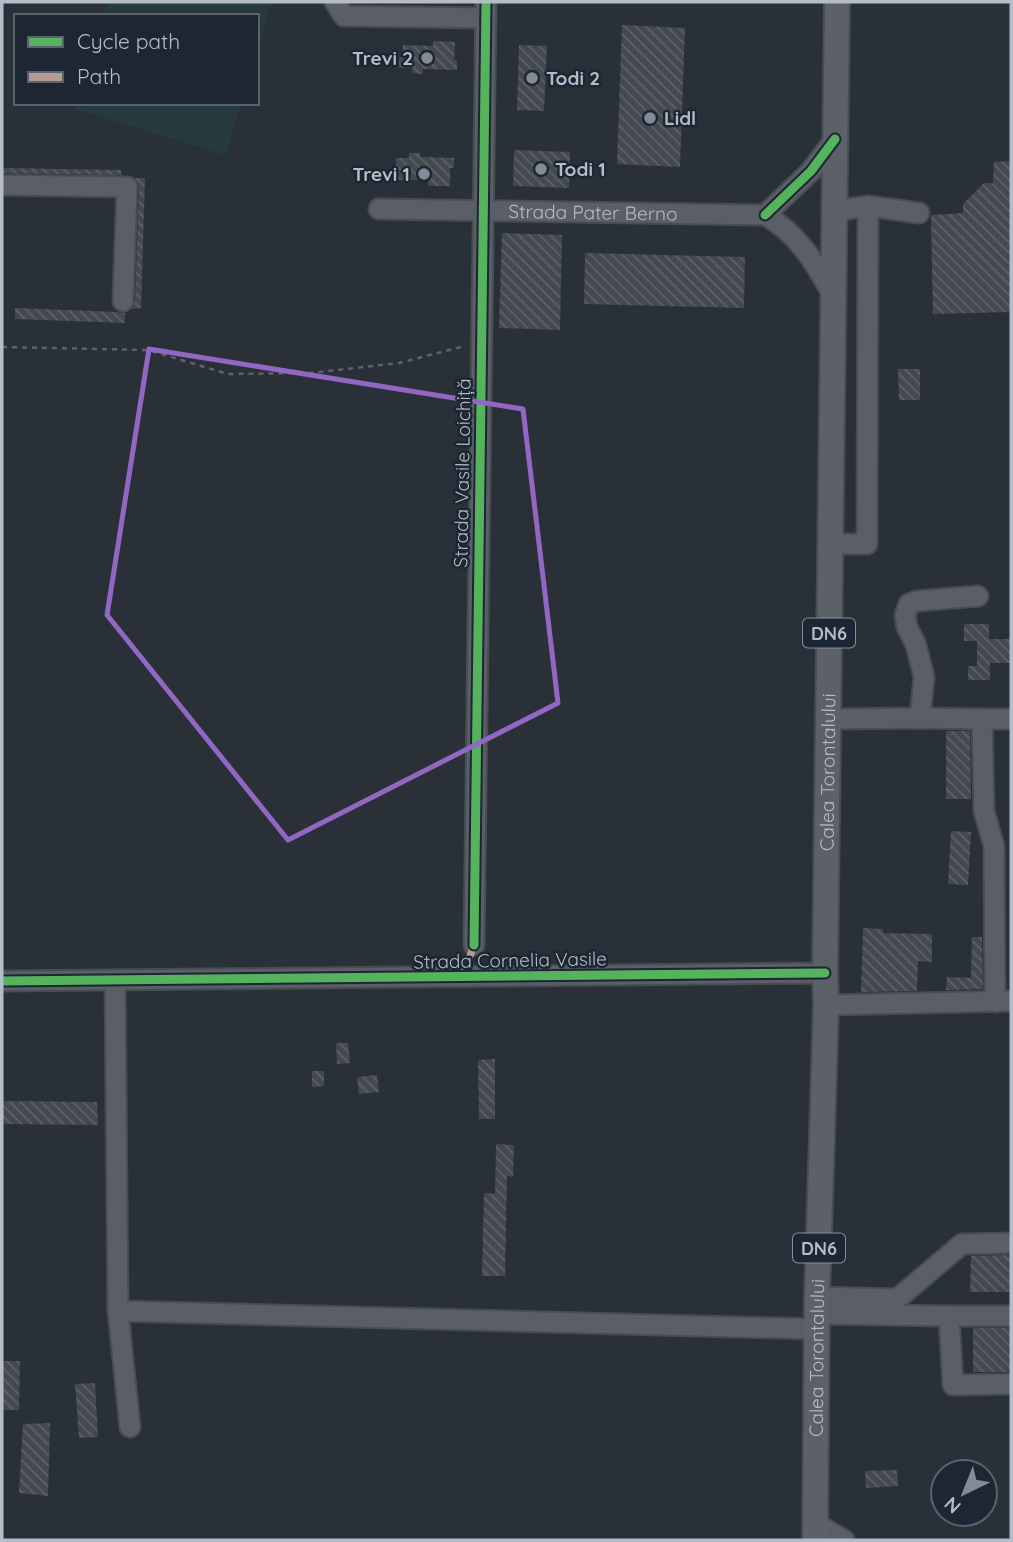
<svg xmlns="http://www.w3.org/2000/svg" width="1013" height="1542" font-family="Quicksand,sans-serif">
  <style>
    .park { fill: #273a3e }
    .building { fill: url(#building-back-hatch) }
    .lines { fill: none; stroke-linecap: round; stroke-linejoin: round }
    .minor-casing { stroke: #484c53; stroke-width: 23 }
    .major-casing { stroke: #484c55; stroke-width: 28 }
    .path { stroke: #5d636a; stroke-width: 2.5; stroke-dasharray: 5 5; stroke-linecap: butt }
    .minor { stroke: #5a5e66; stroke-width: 19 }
    .major { stroke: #5c6168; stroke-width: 24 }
    .quiet { stroke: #b69a8f; stroke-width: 7; stroke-dasharray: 14 7; stroke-linecap: butt }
    .cycleway-casing { stroke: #1d2633; stroke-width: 13 }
    .cycleway { stroke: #56b35d; stroke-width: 9 }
    .marked { fill: none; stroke: #9266c3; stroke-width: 5; stroke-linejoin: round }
    .poi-dot { fill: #848b96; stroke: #1d2633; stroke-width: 2.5 }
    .labels { text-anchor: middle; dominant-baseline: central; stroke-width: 5; stroke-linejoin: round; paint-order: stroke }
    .shield { fill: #1d2633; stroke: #878f9c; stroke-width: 2 }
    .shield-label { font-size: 18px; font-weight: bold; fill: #b4bcc9 }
    .poi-label { font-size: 19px; font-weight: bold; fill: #b4bcc9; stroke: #1d2633; text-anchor: start }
    .street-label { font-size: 19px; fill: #b4bcc9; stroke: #1d2633 }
  </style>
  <defs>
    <pattern id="building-back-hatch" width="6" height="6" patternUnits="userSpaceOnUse" patternTransform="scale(1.75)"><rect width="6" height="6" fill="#444950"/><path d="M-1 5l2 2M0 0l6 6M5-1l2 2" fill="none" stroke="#5d6168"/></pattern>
  </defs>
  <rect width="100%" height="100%" fill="#2a3038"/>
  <path class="park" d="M108,2H272L257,51V16H103Z
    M77,103H241L226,155L75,109Z"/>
  <path class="building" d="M622,25L685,28L680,167L617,164Z
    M433,41L455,42L454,60H457V70L423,69V74L412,73V68H399V57H402L403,45L433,46Z
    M519,45L547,46L544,111L517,110Z
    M514,150L570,152L569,188L513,186Z
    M409,153H420V157L454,158V168H450V186H428V180H398V168H396V158H409Z
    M1011,161V312L933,314L931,215L963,213V204L984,183H993L994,162Z
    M2,168L121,170V175L2,173Z
    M135,178H145L141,308L132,309L135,301L139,187Z
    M502,233L562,235L560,330L499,328Z
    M585,253L745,257L744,308L584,304Z
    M15,308L117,312L125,313V323L15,319Z
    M898,369H920V400H899Z
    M964,624H989V639H1011V663H990V680H968V666H977V641H964Z
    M946,731H970L971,799H946Z
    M951,831L971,832L968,885L948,884Z
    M863,928L883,929V933L932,934V962L918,961L917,991L861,992Z
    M972,937H982L983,989L946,990L947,977L971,978Z
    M336,1043H348L350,1063L337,1064Z
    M495,1059V1119H479L478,1060Z
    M312,1071H324V1086L312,1087Z
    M377,1075L379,1092L359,1094L357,1077Z
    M2,1101L97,1102L98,1125L2,1124Z
    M496,1144L514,1145L513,1177L507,1176L505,1276H482L484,1193L495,1194Z
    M1011,1255V1292H970L971,1256Z
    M973,1328H1011V1372H973Z
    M2,1361H20L19,1410H2Z
    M95,1383L98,1437L79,1438L75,1384Z
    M50,1423L48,1496L19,1493L23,1424Z
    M897,1470L898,1486L866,1488L865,1471Z"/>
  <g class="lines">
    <g class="minor-casing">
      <g id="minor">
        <path d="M335,2L344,16L485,18"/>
        <path d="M2,185L127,187L123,301"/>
        <path id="s1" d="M379,209L765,215C797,233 815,262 832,294"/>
        <path d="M834,211L868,206L919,213"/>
        <path d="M765,215L811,171L835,139"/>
        <path d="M830,544H867L868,206"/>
        <path d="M920,718L924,677L916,645L907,627L905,615L909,604L917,601L978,596"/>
        <path d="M829,719L920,718L982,719L984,811L994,846L995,1002"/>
        <path d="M982,719H1011"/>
        <path d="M474,945L486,2"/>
        <path d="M115,980L118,1311L130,1427"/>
        <path d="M2,981L825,973"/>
        <path d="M826,1005L1011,1001"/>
        <path d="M817,1297L897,1299L962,1244L1011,1243"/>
        <path d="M118,1311L817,1329"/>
        <path d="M817,1314L949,1316L953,1385L1011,1384"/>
        <path d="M949,1316H1011"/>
        <path d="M815,1523L844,1540"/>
      </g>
    </g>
    <g class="major-casing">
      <g id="major">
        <path id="s2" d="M815,1540L817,1297L826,1005L825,973L837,2"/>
      </g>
    </g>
    <path class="path" d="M2,347L148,350L228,374L311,373L399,363L465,346"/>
    <use href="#minor" class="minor"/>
    <use href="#major" class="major"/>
    <path class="quiet" d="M462,978L474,945"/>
    <g class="cycleway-casing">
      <path id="cycleway" d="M765,215L811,171L835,139
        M474,945L486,2
        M2,981L825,973"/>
    </g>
    <use href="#cycleway" class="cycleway"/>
  </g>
  <path class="marked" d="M149,349L523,409L558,703L288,840L107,615Z"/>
  <g class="poi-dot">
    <circle cx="427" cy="58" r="7"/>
    <circle cx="532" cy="78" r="7"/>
    <circle cx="650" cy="118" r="7"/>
    <circle cx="541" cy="169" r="7"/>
    <circle cx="424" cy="174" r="7"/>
  </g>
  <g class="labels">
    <g class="shield">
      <rect x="803" y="618.5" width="52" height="29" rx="5"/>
      <rect x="793" y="1233.5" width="52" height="29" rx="5"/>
    </g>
    <g class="shield-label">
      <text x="829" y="633">DN6</text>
      <text x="819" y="1248">DN6</text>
    </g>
    <g class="poi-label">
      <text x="413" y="58" text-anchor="end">Trevi 2</text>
      <text x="546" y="78">Todi 2</text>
      <text x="664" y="118">Lidl</text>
      <text x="555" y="169">Todi 1</text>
      <text x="410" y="174" text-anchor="end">Trevi 1</text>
    </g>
    <g class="street-label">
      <text stroke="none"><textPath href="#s1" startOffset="214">Strada Pater Berno</textPath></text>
      <text transform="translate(462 473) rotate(-89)">Strada Vasile Loichiță</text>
      <text stroke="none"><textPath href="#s2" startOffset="768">Calea Torontalului</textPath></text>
      <text transform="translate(510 960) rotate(-1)">Strada Cornelia Vasile</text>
      <text stroke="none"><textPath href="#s2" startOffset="182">Calea Torontalului</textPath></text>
    </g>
  </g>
  <rect width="1013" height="1542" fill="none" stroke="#b4bcc9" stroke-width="7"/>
  <rect x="14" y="14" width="245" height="91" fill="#1d2633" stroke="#59626f" stroke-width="2"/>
  <rect x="28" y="37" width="35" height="10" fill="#56b35d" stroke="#59626f" stroke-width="2"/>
  <text x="77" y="49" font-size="21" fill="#b4bcc9">Cycle path</text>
  <rect x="28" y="72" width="35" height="10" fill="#b69a8f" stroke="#59626f" stroke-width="2"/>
  <text x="77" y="84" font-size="21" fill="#b4bcc9">Path</text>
  <g transform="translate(964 1493) rotate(223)"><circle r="33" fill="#1d2633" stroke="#59626f" stroke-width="2"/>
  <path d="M0-5L12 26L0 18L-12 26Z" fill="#848b96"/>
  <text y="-10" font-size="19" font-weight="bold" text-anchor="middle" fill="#b4bcc9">N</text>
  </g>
</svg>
